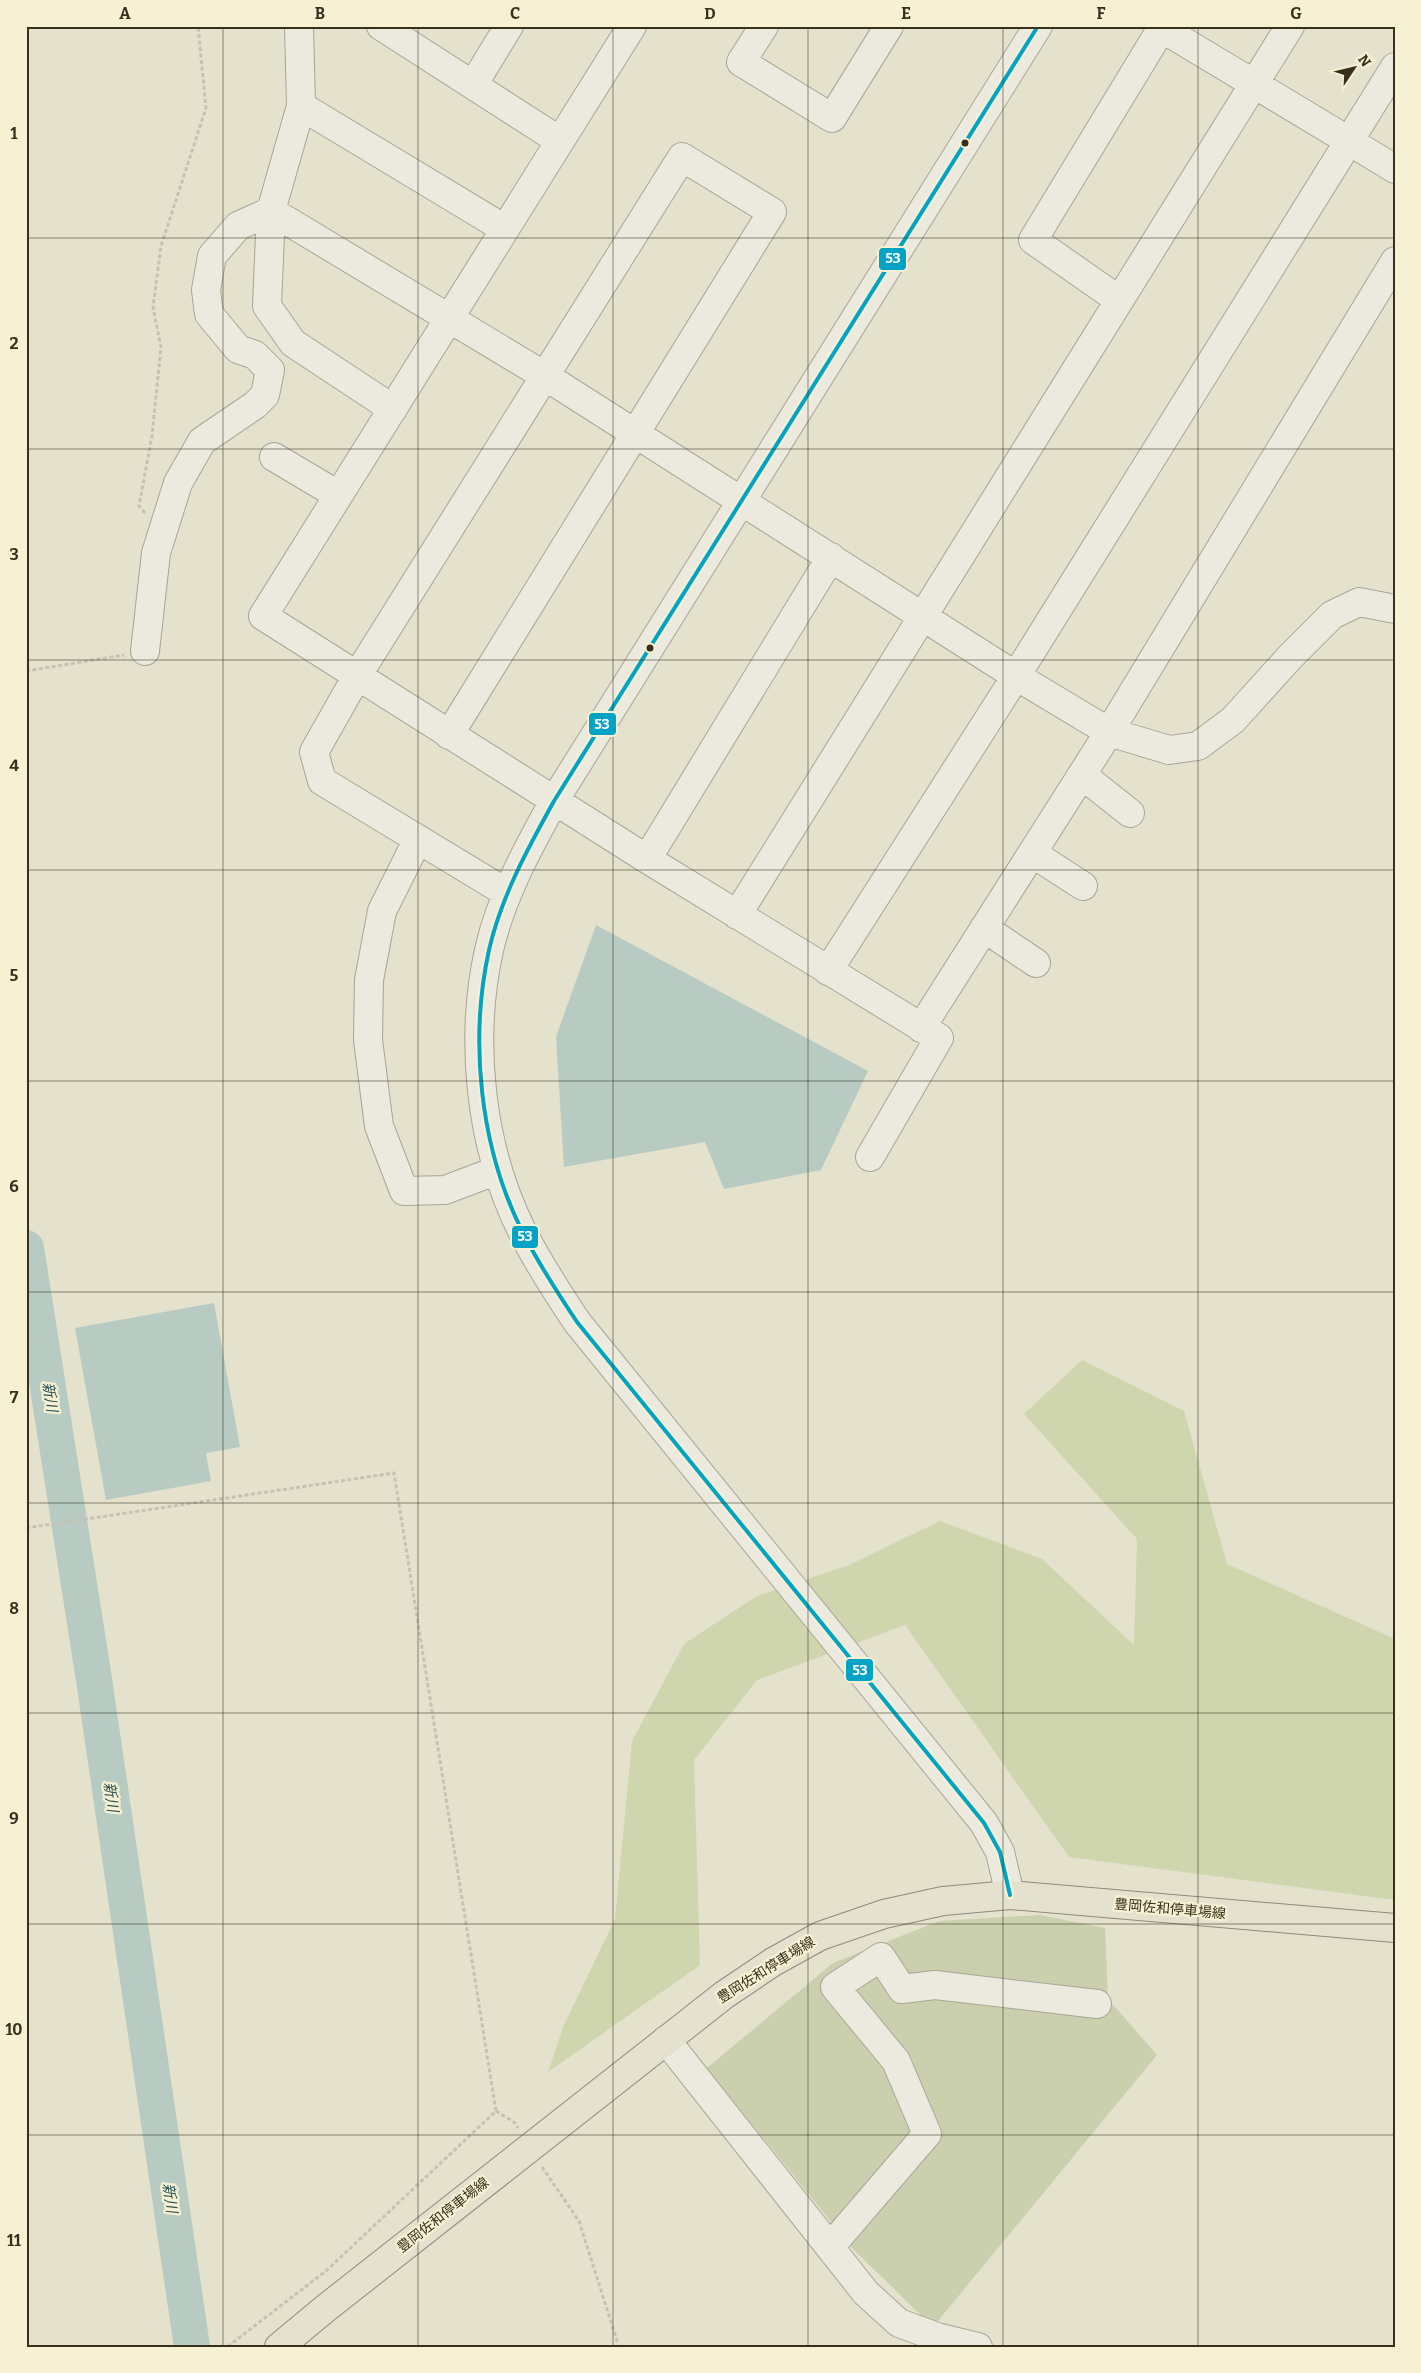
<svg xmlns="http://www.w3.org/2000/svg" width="1421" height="2373" font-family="Bitter,'Noto Sans JP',serif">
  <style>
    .green { fill: #cfd6ae }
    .cemetery { fill: #cad0ae }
    .water { fill: #b7cbc2 }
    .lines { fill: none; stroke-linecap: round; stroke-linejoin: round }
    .river { stroke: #b7cbc2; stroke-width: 36 }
    .minor-casing { stroke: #a9a596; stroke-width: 30 }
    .major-casing { stroke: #8f8a7c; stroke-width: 30 }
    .path { stroke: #c5c2b4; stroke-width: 3; stroke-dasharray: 4 2.5; stroke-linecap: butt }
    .minor { stroke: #eceade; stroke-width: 28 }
    .major { stroke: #e4e1cf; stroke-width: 28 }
    .bus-1-casing { stroke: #f6f1d2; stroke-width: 8 }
    .bus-1 { stroke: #03a3c5; stroke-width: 4 }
    .grid { fill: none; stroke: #382f1d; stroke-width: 1; stroke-opacity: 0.55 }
    .bus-dot { fill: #382f1d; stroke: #f6f1d2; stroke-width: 2 }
    .labels { text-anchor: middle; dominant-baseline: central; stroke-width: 4.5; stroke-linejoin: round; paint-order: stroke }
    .street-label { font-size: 14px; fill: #382f1d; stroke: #f6f1d2 }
    .water-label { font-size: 15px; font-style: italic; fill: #2c5458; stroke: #f6f1d2 }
    .line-badge { stroke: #f6f1d2; stroke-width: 2 }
    .badge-label { font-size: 14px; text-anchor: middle; font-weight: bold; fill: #fff }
    .neatline { fill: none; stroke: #382f1d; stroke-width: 2 }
    .grid-label { font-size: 16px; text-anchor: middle; font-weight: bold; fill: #382f1d }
  </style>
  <rect width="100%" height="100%" fill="#e4e1cc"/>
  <path class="green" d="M1082,1360L1184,1411L1227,1564L1395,1639V1900L1069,1857L905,1625L757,1680L694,1760L700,1965L548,2072L564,2025L615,1919L632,1741L684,1644L757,1596L849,1565L940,1521L1042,1559L1134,1645L1137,1539L1024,1414Z"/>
  <path class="cemetery" d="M1040,1915L1105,1928L1108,1999L1157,2055L933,2327L851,2247L707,2068L833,1963L939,1921Z"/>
  <path class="water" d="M596,925L868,1071L821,1170L724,1189L705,1142L564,1167L556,1037Z
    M214,1303L240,1447L206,1453L211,1481L106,1500L75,1328Z"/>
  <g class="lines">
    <path class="river" d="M26,1248L93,1673L192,2347"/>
    <g class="minor-casing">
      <path id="minor" d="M299,26L301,106L271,211L267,306L293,343L393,409
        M381,26L560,141
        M632,26L263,616L647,859L939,1038L870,1157
        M764,26L741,62L832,118L889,26
        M1395,67L1349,141L1395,169
        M473,85L509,26
        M301,106L505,229
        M1119,300L1033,240L1163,26
        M274,457L338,495
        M145,651L156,553L178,483L202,441L255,405L265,395L270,370L255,355L238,349L209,314L206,290L212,256L238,226L271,211L545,376L1016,676L1349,141L1158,26
        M449,735L772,212L682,157L357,676L314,752L322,781L507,893
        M1082,775L1130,813
        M418,839L382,911L369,980L368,1040L379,1126L404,1191L445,1190L498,1170
        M1032,853L1083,886
        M647,859L831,557
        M737,915L1290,26
        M984,928L1036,963
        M828,971L1016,676L1109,732L1169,750L1198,746L1233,720L1290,657L1332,615L1359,602L1395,609
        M921,1028L1109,732L1395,261
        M1010,1895L1000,1852L984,1823L577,1322C557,1292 538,1263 522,1231C480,1147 469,1041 489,950C501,897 528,848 554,801L1038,26
        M666,2040L866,2293L899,2323L937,2337L978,2347
        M830,2247L927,2134L896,2061L835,1987L881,1957L902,1989L935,1985L1097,2004"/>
    </g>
    <g class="major-casing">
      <path id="major" d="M279,2347L326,2308L724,1995L773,1962L820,1936L884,1914L943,1901L1010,1895L1395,1928"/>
    </g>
    <path class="path" d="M145,513L139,506L152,436L161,347L153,307L161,246L206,108L198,26
      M26,671L124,655
      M26,1528L394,1473L496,2111L326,2271L227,2347
      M496,2111L514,2122L518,2128
      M542,2167L579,2221L619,2347"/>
    <use href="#minor" class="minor"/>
    <use href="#major" class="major"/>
    <g class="bus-1-casing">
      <path id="bus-1" d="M1010,1895L1000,1852L984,1823L577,1322C557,1292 538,1263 522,1231C480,1147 469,1041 489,950C501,897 528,848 554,801L1038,26"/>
    </g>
    <use href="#bus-1" class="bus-1"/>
  </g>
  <path class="grid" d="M223,26V2347M418,26V2347M613,26V2347M808,26V2347M1003,26V2347M1198,26V2347M26,238H1395M26,449H1395M26,660H1395M26,870H1395M26,1081H1395M26,1292H1395M26,1503H1395M26,1713H1395M26,1924H1395M26,2135H1395"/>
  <g class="bus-dot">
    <circle cx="965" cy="143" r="4.5"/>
    <circle cx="650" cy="648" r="4.5"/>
  </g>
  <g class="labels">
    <g class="street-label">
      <text transform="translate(1170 1909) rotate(5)">豊岡佐和停車場線</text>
      <text transform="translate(766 1970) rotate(-32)">豊岡佐和停車場線</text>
      <text transform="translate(443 2215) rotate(-38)">豊岡佐和停車場線</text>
    </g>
    <g class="water-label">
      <text transform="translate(50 1397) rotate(81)">新川</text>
      <text transform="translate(111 1797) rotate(82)">新川</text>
      <text transform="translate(170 2198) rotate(82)">新川</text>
    </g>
  </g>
  <g class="line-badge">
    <rect x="878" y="247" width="29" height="24" rx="5" fill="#03a3c5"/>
    <rect x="588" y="712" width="29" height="24" rx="5" fill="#03a3c5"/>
    <rect x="511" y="1225" width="28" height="24" rx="5" fill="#03a3c5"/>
    <rect x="845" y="1658" width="29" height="24" rx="5" fill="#03a3c5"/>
  </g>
  <g class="badge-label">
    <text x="893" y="263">53</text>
    <text x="602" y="729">53</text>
    <text x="525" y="1241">53</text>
    <text x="860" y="1675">53</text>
  </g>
  <rect width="1421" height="2373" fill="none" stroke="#f6f1d2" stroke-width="55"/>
  <g transform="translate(1354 68) rotate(55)" stroke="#f6f1d2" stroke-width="4" paint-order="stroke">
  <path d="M0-4L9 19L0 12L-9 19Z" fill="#382f1d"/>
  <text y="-8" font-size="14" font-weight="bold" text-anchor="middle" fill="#382f1d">N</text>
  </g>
  <rect x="28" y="28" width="1366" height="2318" class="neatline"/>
  <g class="grid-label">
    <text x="125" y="19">A</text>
    <text x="320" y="19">B</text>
    <text x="515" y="19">C</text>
    <text x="710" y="19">D</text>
    <text x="906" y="19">E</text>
    <text x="1101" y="19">F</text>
    <text x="1296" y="19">G</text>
    <text x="14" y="139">1</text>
    <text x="14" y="349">2</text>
    <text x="14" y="560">3</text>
    <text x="14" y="771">4</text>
    <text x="14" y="981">5</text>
    <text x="14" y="1192">6</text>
    <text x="14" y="1403">7</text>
    <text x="14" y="1614">8</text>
    <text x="14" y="1824">9</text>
    <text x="14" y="2035">10</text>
    <text x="14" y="2246">11</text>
  </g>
</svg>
